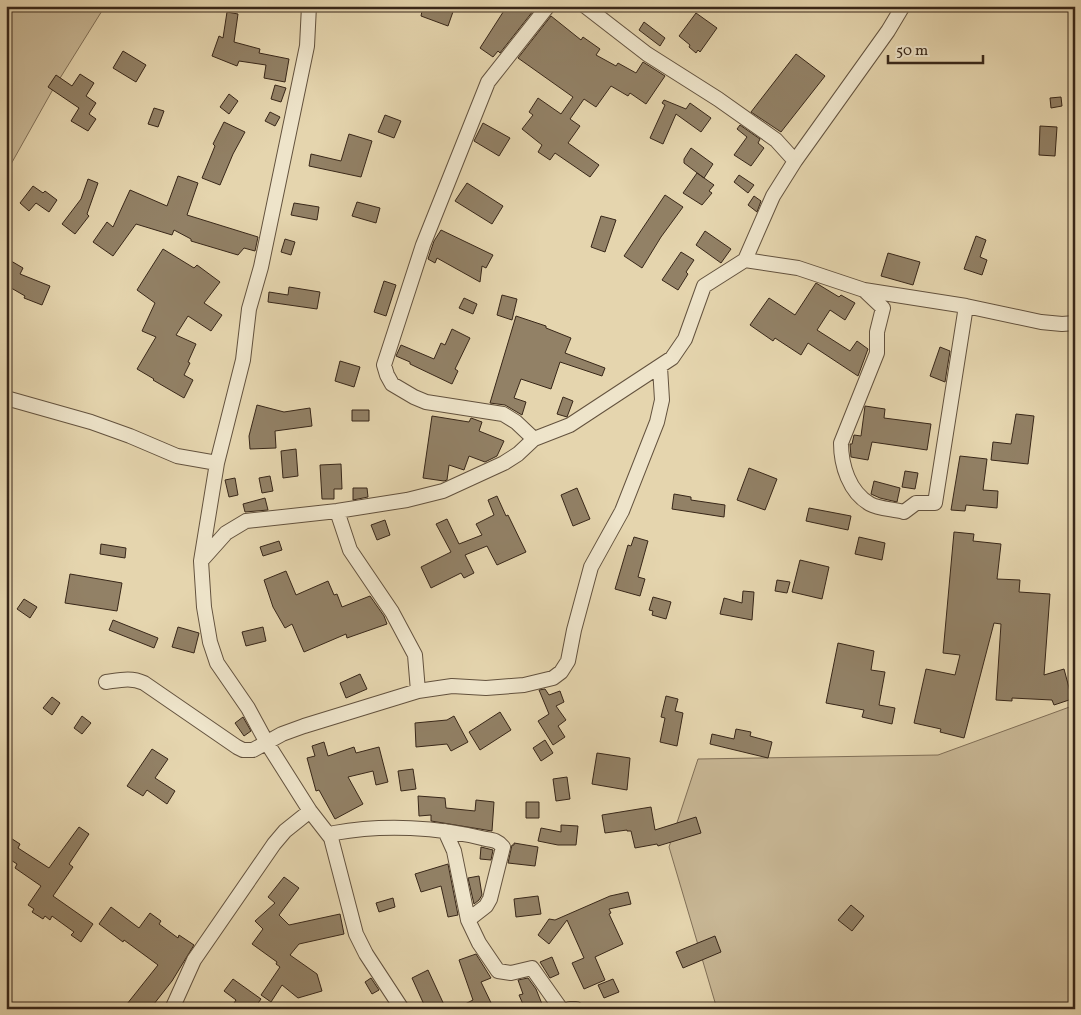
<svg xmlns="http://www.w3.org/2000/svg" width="1081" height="1015" font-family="Vollkorn,serif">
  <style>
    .green { fill: #c8b795; stroke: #806f57 }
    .building { fill: #928166; stroke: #382719 }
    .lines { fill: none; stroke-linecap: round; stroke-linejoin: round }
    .minor-casing { stroke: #63523e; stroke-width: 16 }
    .minor { stroke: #eee4ca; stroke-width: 14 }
  </style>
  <rect width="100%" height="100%" fill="#e5d5ae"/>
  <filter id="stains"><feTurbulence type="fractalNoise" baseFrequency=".004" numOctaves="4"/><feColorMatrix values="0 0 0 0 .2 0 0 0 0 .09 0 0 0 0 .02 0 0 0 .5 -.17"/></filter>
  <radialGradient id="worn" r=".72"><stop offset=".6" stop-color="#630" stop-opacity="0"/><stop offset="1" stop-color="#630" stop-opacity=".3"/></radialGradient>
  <path class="green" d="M6,6H105L52,91L6,173Z
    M1075,705V1009H717L669,847L698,759L938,755Z"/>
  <path class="building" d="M423,6H455L448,26L421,16Z
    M507,6H537L500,53L498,51L493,57L480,48Z
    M227,12L238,14L234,42L260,49L259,53L289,59L285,82L264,78L266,65L239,61L237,66L212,56L219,36L223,38Z
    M696,13L717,28L700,52L698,50L696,53L689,47L690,45L679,36Z
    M551,16L581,40L583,37L600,49L596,55L616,66L618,63L636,73L643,62L665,76L646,104L630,93L628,96L611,86L596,107L584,99L570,119L580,126L568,143L599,165L590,177L555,153L550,160L538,152L542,145L522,129L533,115L529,112L538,98L561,114L573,97L518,58Z
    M644,22L665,38L660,46L639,30Z
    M123,51L146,65L136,82L113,68Z
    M796,54L825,76L781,132L751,112Z
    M80,74L94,83L86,96L96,103L89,114L96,119L88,131L71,121L79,108L48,87L56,75L72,86Z
    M275,85L286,88L281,102L271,99Z
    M229,94L238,101L229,114L220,107Z
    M1061,97L1062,106L1051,108L1050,98Z
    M664,100L686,109L690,103L711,118L701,132L676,114L663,144L650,138L665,105L662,103Z
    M154,108L164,111L158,127L148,124Z
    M270,112L280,117L275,126L265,121Z
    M385,115L401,121L394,138L378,132Z
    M224,122L245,132L233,154L220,185L202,178L215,146L213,144Z
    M483,123L510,138L499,156L474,141Z
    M740,125L760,139L758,143L764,148L751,166L734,155L747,137L737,129Z
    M1040,126L1057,127L1055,156L1039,155Z
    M349,134L372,141L361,177L309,166L311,154L341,161Z
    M691,148L713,164L704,178L684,163V159Z
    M697,173L714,185L709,191L712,193L702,205L683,193Z
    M739,175L754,185L748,193L734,182Z
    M178,176L198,183L187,215L258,237L255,251L244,248L238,255L191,241V239L174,230L172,235L136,224L113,256L93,242L107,222L113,227L130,190L167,206Z
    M88,179L98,183L87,214L89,216L75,234L62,224L81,199Z
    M467,183L503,206L492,224L455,201Z
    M33,186L43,193L45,191L57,200L49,212L36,203L29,211L20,203Z
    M665,195L683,207L661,237L642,268L624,256Z
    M754,196L761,201L757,212L748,205Z
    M357,202L380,208L376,223L352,216Z
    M294,203L319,207L317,220L291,215Z
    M601,216L616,220L605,252L591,247Z
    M441,230L493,255L486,268L482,266L480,282L437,258L435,263L428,259L434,241Z
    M705,231L731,249L721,263L696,245Z
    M976,236L986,240L980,257L987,260L982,275L964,269Z
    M285,239L295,242L291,255L281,252Z
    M163,249L194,268L197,265L220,282L204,303L222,315L211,331L188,316L176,335L196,344L188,362L190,363L184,375L193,380L184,398L153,380L154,379L137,369L156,337L142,331L155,303L137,290Z
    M681,252L694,260L686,272L688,274L678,290L662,280Z
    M888,253L920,262L913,285L881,276Z
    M6,258L23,268L20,274L50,286L42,305L24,298L25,296L6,285Z
    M384,281L396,285L386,316L374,312Z
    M816,283L839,297L841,295L855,303L845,320L830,310L817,330L850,351L857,341L868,349L858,376L808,343L801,355L775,338L773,341L750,325L769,298L795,315Z
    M289,287L320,292L317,309L268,302L269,292L288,295Z
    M502,295L517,299L512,320L497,315Z
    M464,298L477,304L473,314L459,308Z
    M516,316L546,326V328L571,338L565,353L605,368L602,376L560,362L551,389L521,379L514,398L526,402L522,415L505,405L490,403Z
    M452,329L470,338L455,369L458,371L452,384L410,364V362L396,356L401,345L434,359L441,343L445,345Z
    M940,347L950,351L945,382L930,376Z
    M340,361L360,367L354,387L335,381Z
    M563,397L573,401L567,417L557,414Z
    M257,405L284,412L310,408L312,426L275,431L276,448L250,449L249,436Z
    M865,406L885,409L884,418L931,424L927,450L872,442L868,460L851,457L850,444H852L854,435L861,436Z
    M352,410H369V421H352Z
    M1016,414L1034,416L1028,464L991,460L993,442L1011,444Z
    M432,416L469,422L471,418L482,422L479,431L504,441L497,456L485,462L469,456L464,470L449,465L447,480L444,481L423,478Z
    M296,449L298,476L283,478L281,451Z
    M960,456L987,459L983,490L998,491L997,508L966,505L965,511L951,510Z
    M341,464L342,489H334V499H322L320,465Z
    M749,468L777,479L765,510L737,500Z
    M905,471L918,473L915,489L902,487Z
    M270,476L273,491L262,493L259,478Z
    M235,478L238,495L229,497L225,480Z
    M874,481L900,488L897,502L880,498L871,494Z
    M353,488H367L368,497L353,500Z
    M577,488L590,519L573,526L561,495Z
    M674,494L691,497V500L725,505L724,517L672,509Z
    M497,496L506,516L508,515L526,552L497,565L487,546L465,555L474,573L464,578L461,573L431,588L421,567L451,552L436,524L447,519L459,544L482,535L476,524L494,515L488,500Z
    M265,498L268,510L245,512L243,504Z
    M809,508L851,516L848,530L806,521Z
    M385,520L390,535L377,540L371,525Z
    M954,532L974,534L973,541L1001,544L997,579L1020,580L1019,592L1050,594L1044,675L1064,669L1072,699L1054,705L1052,700L1012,698V701L996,700L1001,624L994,623L964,738L940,732L941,729L914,723L926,669L955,675L960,655L943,653Z
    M634,537L648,541L638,577L645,579L640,596L615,589L628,545L631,546Z
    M859,537L885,543L882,560L855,554Z
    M279,541L282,550L263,556L260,547Z
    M101,544L126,548L125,558L100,554Z
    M800,560L829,567L822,599L792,592Z
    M286,571L296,595L328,581L334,595L337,594L342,607L370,596L384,616L387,624L347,638L346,634L304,652L292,624L285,628L273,607L264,580Z
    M70,574L122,583L117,611L65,603Z
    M777,580L790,582L787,593L775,591Z
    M743,591L754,592L752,620L720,614L724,598L742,603Z
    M653,597L671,602L666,619L652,615L653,611L649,610Z
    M24,599L37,607L30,618L17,609Z
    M113,620L158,638L154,648L109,630Z
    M178,627L199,633L194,653L172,647Z
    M263,627L266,641L246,646L242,632Z
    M838,643L874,651L871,670L885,672L879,705L895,708L892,724L862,717L864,710L826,703Z
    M360,674L367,689L346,698L340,683Z
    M545,689L549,695L560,691L564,702L556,706L566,720L558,726L565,737L553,745L538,721L549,714L539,690Z
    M666,696L678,699L675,711L683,713L677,746L660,742L665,718L661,717Z
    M52,697L60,703L52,715L43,708Z
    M500,712L511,730L480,750L469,732Z
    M82,716L91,723L82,734L74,728Z
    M454,716L468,742L451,751L447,744L416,747L415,723L447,720Z
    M243,717L251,731L244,736L235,723Z
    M736,729L751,732L750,736L772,742L768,758L710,744L712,734L734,739Z
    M545,740L553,753L541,761L533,748Z
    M324,742L328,756L354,747L356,753L379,747L388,782L376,785L373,771L348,777L363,804L335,819L319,790L316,791L307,758L315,756L312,746Z
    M152,749L168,759L155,778L175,791L167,804L147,790L143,796L127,786Z
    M597,753L630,758L627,790L592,784Z
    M413,769L416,789L401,791L398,771Z
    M567,777L570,799L556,801L553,779Z
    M418,796L445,798L446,808L475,811L476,800L494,802L492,831L431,821V815L419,816Z
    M526,802H539V818H526Z
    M651,807L655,830L696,817L701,833L658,846L657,844L635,848L631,831H627V830L605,833L602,815Z
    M561,825L578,826L576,845H558L538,841L541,828L561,832Z
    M79,827L89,834L69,864L73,867L53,896L93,924L81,942L71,935L74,932L52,916L50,920L45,916L43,919L32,912L34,909L28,905L41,886L15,868L17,864L6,857V835L20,844L18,848L49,868Z
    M514,843L538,847L535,866L508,863L512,845H514Z
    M481,847L493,850L491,860L480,859Z
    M448,864L458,915L448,917L441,886L421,892L415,874Z
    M479,876L482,895L479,900L474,904L468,878Z
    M284,877L299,888L279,915L289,925L340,914L344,934L299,944L290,955L317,974L322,991L298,998L282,985L271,1002L261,995L280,967L276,964L277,962L252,944L263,929L255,921L275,903L268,897Z
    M628,892L631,904L609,909L611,913L609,914L623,944L595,957L605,980L584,989L572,963L584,958L567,920L549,944L538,935L549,919L555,920L610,896Z
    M538,896L541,914L516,917L514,899Z
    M393,898L395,907L379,912L376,903Z
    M851,905L864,916L852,931L838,920Z
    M111,907L139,928L150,913L161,921L159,924L178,938L179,935L194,945L172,981L150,1009H123L158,965L124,940L123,942L99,924Z
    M715,936L721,952L683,968L676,952Z
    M476,954L491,978L481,982L494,1009H455L473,1000L459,960Z
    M552,957L559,974L550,978L540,962Z
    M428,970L446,1009H426L412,978Z
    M371,978L379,990L372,994L365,982Z
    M528,978L536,989L544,1009H525L519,995L523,994L518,980Z
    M233,979L261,999L254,1009H230L236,1000L224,991Z
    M613,979L619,992L604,998L598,985Z"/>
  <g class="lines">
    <g class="minor-casing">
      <path id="minor" d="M585,6L647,54L718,99L776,140L795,161
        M745,260L798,268L864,290L966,306L1041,322L1062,324L1075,323
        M864,290L883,308L877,332V353L841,443C841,465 849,492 870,504C879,509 894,509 904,512L916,503H935L966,306
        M6,398L91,422L130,436L177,456L217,463L201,561L204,607L210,642L217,663L248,708L267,743L310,811L331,838L356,934L366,954L402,1009
        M534,439L516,422L503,414L426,402L414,397L392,384L387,375L384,365L423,245L488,82L548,6
        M217,463L243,360L249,309L261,267L307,46L309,6
        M337,511L350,550L392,612L415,655L418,691
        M201,561L226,533L246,521L337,511L407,500L443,491L504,463L518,454L534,439L570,425L672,358L685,339L704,286L745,260L773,196L795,161L888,31L903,6
        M106,682C120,680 131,677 144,683L237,747L243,750H253L282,734L304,726L418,691L452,686L486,688L524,685L553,678L561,672L568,661L574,630L591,567L622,511L657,422L662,400L660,367
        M445,831L454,851L468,920L479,943L498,971L511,973L532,968L561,1009
        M331,838L334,833C384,824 438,827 486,839C494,840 498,841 503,847L490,899L486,906L468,920
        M172,1009L194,960L274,844L285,831L310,811
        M570,1009H576"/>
    </g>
    <use href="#minor" class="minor"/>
  </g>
  <rect width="1081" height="1015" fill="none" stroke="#e5d5ae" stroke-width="25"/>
  <rect x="8" y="8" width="1066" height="1000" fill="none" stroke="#382719" stroke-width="2.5"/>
  <rect x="12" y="12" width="1056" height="990" fill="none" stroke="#382719"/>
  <path d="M888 55v8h95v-8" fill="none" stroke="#382719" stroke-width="2.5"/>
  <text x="896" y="55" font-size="15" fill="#382719" stroke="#eee4ca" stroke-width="4" paint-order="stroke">50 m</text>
  <rect width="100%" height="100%" filter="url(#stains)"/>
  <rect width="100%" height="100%" fill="url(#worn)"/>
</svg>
